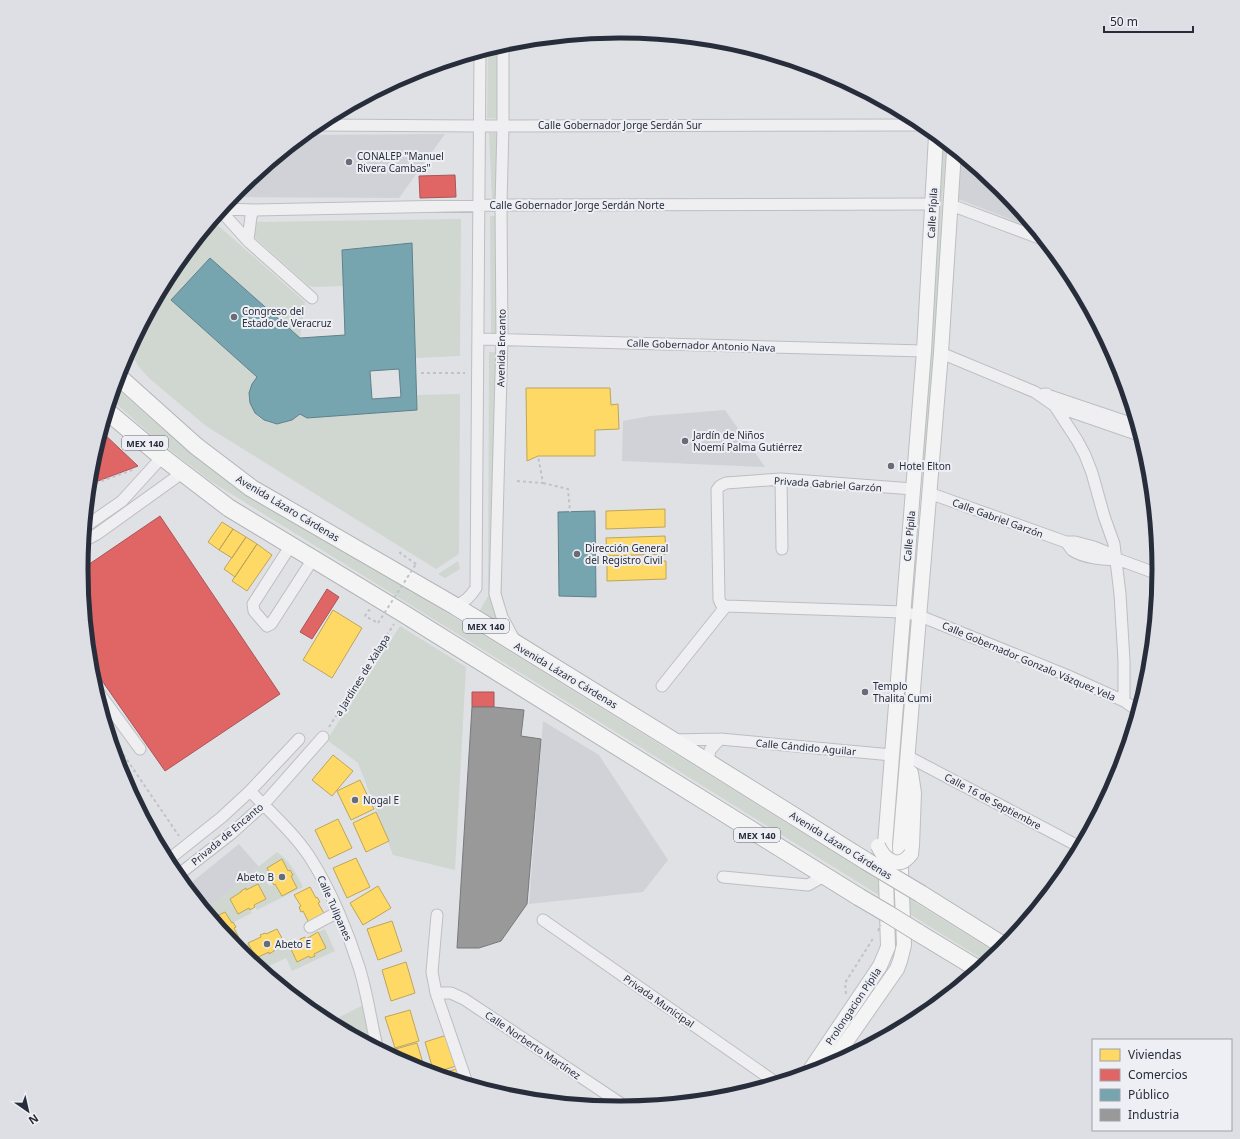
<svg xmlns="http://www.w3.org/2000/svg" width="1240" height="1139" font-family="'Noto Sans',sans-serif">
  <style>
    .built { fill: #d0d2d8 }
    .green { fill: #cfd7d0; fill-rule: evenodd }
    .homes { fill: #ffd966; stroke: #bea559 }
    .shops { fill: #e06666; stroke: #a95559 }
    .public { fill: #76a5af; stroke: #5f818c; fill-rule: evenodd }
    .industry { fill: #999; stroke: #77797d }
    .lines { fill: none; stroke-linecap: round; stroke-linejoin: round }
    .minor-casing { stroke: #bdbec1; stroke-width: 13 }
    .major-casing { stroke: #bcbec1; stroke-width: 16 }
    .highway-casing { stroke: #b2b4b8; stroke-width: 19 }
    .path { stroke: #c1c2c7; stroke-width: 2; stroke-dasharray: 3 3; stroke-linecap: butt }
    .minor { stroke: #efeff1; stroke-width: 11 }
    .major { stroke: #f4f4f5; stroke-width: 14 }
    .highway { stroke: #f4f4f5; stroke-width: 17 }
    .major-bridge-casing { stroke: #bcbec1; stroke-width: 16; stroke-linecap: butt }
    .highway-bridge-casing { stroke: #b2b4b8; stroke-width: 19; stroke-linecap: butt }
    .path-bridge { stroke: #c1c2c7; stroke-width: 2; stroke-dasharray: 3 3; stroke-linecap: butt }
    .major-bridge { stroke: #f4f4f5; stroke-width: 14 }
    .highway-bridge { stroke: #f4f4f5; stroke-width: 17 }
    .poi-dot { fill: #686c76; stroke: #edeff4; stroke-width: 1.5 }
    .labels { text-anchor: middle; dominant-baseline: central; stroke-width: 4; stroke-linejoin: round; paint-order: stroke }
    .shield { fill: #edeff4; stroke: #636772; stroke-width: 1 }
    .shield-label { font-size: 9px; font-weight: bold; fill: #282d3b }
    .street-label { font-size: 10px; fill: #282d3b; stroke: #edeff4 }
    .poi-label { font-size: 10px; fill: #282d3b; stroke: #edeff4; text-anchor: start }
    .rim { fill: none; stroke: #282d3b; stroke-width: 5 }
  </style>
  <rect width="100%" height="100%" fill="#e0e1e4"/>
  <path class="built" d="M445,134L399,198L232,197L239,189L304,135Z
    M962,157L1001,189L1033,228L958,199Z
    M725,410L765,467L622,461L623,421L650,416Z
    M543,721L599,755L668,860L643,892L529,904Z
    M239,844L259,867L206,909L187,886Z"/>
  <path class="green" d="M503,45L505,119L487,118L488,49Z
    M489,133H504L505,199H492Z
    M939,150L946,151L942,207L938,361L915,601L922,492Z
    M490,216H503V333H491Z
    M461,219L460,356L415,358L412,244L342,250L343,286L315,287L309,286L252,235L254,222Z
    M213,221L305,302L300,338L210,258L171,300L257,377C245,396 250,423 277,424C285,424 294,419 300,414L307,418L417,410L416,395L460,394L459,554L436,569L206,426L150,379L139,367L129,351L172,270Z
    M489,352H502V598L507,628L479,612L488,596Z
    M115,387L164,430L218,471L997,953L987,962L212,482L157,440L112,400Z
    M458,561L460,569L445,578L438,574Z
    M400,626L466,667L455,870L393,855L358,763L327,740Z
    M904,640L912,641L906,737H900Z
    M277,852C290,861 296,873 303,887L257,910L254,905L266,899L258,884L246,890L245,888L241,891V892L230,899L238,914L249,908L252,913L232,923L225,912L213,918L206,909ZM282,860L288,871L290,870L291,876L297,888L282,896L275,884L269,886L267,882L273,879L267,868Z
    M325,929L335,951L292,971L286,958L263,969L239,950L234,943L240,940L243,946L248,943L256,958L269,952L270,954L274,952V950L288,943L297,962L309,956L310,958L315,956L314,954L325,948L318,932Z
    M373,1000L385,1051L330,1022Z"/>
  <path class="homes" d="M526,388H610L611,405L618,404L619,429L595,430V456H538L527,461Z
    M665,509V527L606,529V511Z
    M222,522L233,529L219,550L208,542Z
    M233,529L246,537L232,558L219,550Z
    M665,536L666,554L607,556L606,538Z
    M246,537L257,544L235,577L224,569Z
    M257,544L272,555L247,591L232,581Z
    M666,561V579L607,581V563Z
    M333,610L362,628L332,678L303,660Z
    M333,755L353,771L332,796L312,780Z
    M360,780L374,809L351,820L337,791Z
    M376,812L389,841L366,852L353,823Z
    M338,819L352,848L329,859L315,830Z
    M356,858L370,887L347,898L333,868Z
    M282,859L288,871L290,870L293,875L291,876L297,888L282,896L275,884L274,885L271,880L273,879L267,868Z
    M258,884L266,899L254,905L255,907L250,910L249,908L238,914L230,899L241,892V891L246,888V890Z
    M378,886L391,908L363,925L350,903Z
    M310,887L316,898L317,897L320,902L318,903L325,915L309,923L303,911L301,912L299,907L301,906L294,895Z
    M225,912L232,923L233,922L236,927L234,928L240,940L234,943L213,918Z
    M392,921L402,951L378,960L367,929Z
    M277,929L285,944L274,950V951L269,954V952L256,958L248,943L261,937L260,935L265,933L266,934Z
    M318,932L326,948L314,954L315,956L310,958L309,956L297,962L290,947L301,941L300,939L305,937L306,939Z
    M406,962L415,993L391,1001L382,970Z
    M410,1010L419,1041L395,1048L385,1017Z
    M450,1034L459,1065L434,1073L425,1042Z
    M417,1043L425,1070L414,1067L394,1057L392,1050Z
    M460,1068L465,1082L439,1074Z"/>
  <path class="shops" d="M455,175L456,197L420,198L419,176Z
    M102,432L138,466L90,484L92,464Z
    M160,516L280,694L165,771L91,665L82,569Z
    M327,589L339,597L312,639L300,632Z
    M472,692H494V707H472Z"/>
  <path class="public" d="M412,243L417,410L307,418L300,414L292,420L277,424L264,420L255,413L250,403L249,393L252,384L257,377L171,300L210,258L300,338L345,335L342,250ZM399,369L401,397L372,399L370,371Z
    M595,511L596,597L559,596L558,512Z"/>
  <path class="industry" d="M472,707H494L524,710L521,736L541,739L527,904L501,941L479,948H457Z"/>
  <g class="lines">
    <g class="minor-casing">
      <path id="minor" d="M503,45V126L501,205L502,339L495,594L502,617L515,641
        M317,125L479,126L923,125
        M951,205L1042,239
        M223,209L254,210L501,205L932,204
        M221,211L249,242L312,298
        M248,240L251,216L254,210
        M479,339L924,351
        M941,353L1035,392L1055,406L1139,435
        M1044,394L1136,425
        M1047,394L1077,440L1085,455L1092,473L1104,516L1114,544L1120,594L1124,661V701
        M781,479L782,549
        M913,489L781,479L726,483L720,486L717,490L719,599L721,604L726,606L903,612L920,616L1066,675L1124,701L1137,710
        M929,493L1066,542H1075L1094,547L1109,553L1117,559L1158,574
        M86,526L122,501L162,457
        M84,541L97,534L182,473
        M1066,542C1068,544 1070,548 1072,550C1081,557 1106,561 1117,559
        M291,545L253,604L254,611L267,626L271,624L313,559
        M455,606C465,602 470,597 476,588L480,52
        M662,686L726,606
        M96,689L140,749
        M673,740L720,739L892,755
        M907,756L1080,847
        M708,762L710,750L720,739
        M250,791C270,812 293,832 309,856C330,888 348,932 359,967C367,992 371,1022 377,1047
        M168,860L222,817L250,791L299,739
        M178,875L232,833L263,805L323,737
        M723,877L808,885L824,876
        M437,915L432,972L436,993L467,1083
        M543,920L775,1082
        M310,927L338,912
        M436,993H451L464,999L626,1107"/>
    </g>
    <g class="major-casing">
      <path id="major" d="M911,773L914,793L912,846L911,854
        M830,1065L897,969L900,961L904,945L900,846L941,353L954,151
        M808,1073L880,966L888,947L885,844L924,351L936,136"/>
    </g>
    <g class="highway-casing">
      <path id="highway" d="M119,377L196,446L251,488L455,606L672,740L866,861
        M108,412L157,453L229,508L401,612L859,897
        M921,894L1004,946
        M917,932L978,969"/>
    </g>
    <path class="path" d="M421,373H465
      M517,481L543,483L538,456
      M543,483L568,489L570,512
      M90,485L135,469
      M401,552L400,553L416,564
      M370,611L369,610L365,616L378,623
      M329,727L394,624
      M110,735L179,836
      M846,994L845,983L874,937"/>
    <use href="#minor" class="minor"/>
    <use href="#major" class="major"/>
    <use href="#highway" class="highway"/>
    <g class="major-bridge-casing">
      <path id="major-bridge" d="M878,846C885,861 899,870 911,854"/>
    </g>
    <g class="highway-bridge-casing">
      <path id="highway-bridge" d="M866,861L921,894
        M859,897L888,914L917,932"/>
    </g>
    <path class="path-bridge" d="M378,623L416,564
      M878,931L881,925"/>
    <use href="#major-bridge" class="major-bridge"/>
    <use href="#highway-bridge" class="highway-bridge"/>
  </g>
  <g class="poi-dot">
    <circle cx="349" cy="162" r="4"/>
    <circle cx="234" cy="317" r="4"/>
    <circle cx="685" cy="441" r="4"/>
    <circle cx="891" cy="466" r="4"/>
    <circle cx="577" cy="554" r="4"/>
    <circle cx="865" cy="692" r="4"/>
    <circle cx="355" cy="800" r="4"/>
    <circle cx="282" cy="877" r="4"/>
    <circle cx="267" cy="944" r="4"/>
  </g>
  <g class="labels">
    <g class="shield">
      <rect x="122" y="436" width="46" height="14" rx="3"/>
      <rect x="463" y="619" width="46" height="14" rx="3"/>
      <rect x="734" y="828" width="46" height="14" rx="3"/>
    </g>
    <g class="shield-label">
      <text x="145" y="443">MEX 140</text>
      <text x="486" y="626">MEX 140</text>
      <text x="757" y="835">MEX 140</text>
    </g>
    <g class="street-label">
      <text x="620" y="125">Calle Gobernador Jorge Serdán Sur</text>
      <text x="577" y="205">Calle Gobernador Jorge Serdán Norte</text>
      <text transform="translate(932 213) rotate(-87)">Calle Pípila</text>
      <text transform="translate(701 345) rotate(2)">Calle Gobernador Antonio Nava</text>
      <text transform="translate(501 348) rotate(-89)">Avenida Encanto</text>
      <text transform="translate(828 484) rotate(4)">Privada Gabriel Garzón</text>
      <text transform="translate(288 508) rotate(31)">Avenida Lázaro Cárdenas</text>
      <text transform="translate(998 518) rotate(20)">Calle Gabriel Garzón</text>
      <text transform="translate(909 536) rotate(-85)">Calle Pípila</text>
      <text transform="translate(1029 661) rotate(23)">Calle Gobernador Gonzalo Vázquez Vela</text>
      <text transform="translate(362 675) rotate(-58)">a Jardines de Xalapa</text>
      <text transform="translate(566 675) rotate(31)">Avenida Lázaro Cárdenas</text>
      <text transform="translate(806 747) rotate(5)">Calle Cándido Aguilar</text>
      <text transform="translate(993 801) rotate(28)">Calle 16 de Septiembre</text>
      <text transform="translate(227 834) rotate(-40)">Privada de Encanto</text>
      <text transform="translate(841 845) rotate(32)">Avenida Lázaro Cárdenas</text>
      <text transform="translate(335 908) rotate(66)">Calle Tulipanes</text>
      <text transform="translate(659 1001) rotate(35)">Privada Municipal</text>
      <text transform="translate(853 1006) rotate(-56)">Prolongacion Pípila</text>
      <text transform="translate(533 1045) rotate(34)">Calle Norberto Martínez</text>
    </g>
    <g class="poi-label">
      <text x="357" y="156">CONALEP "Manuel<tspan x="357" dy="12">Rivera Cambas"</tspan></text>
      <text x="242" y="311">Congreso del<tspan x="242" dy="12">Estado de Veracruz</tspan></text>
      <text x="693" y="435">Jardín de Niños<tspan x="693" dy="12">Noemí Palma Gutiérrez</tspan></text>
      <text x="899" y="466">Hotel Elton</text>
      <text x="585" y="548">Dirección General<tspan x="585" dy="12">del Registro Civil</tspan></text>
      <text x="873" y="686">Templo<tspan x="873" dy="12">Thalita Cumi</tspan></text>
      <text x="363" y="800">Nogal E</text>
      <text x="274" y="877" text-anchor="end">Abeto B</text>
      <text x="275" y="944">Abeto E</text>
    </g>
  </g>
  <path d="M0 0H1240V1139H0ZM619 38H621A531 531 0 0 1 1152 569V570A531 531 0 0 1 621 1101H619A531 531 0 0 1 88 570V569A531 531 0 0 1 619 38Z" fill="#dddfe5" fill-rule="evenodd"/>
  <path class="rim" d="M619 38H621A531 531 0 0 1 1152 569V570A531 531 0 0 1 621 1101H619A531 531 0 0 1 88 570V569A531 531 0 0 1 619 38Z"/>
  <rect x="1092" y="1039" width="140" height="92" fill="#edeff4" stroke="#9ea1aa"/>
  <rect x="1100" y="1049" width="20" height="12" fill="#ffd966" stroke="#9ea1aa"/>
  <text x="1128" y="1059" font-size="12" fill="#282d3b">Viviendas</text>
  <rect x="1100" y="1069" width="20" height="12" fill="#e06666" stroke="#9ea1aa"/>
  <text x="1128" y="1079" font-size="12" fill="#282d3b">Comercios</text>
  <rect x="1100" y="1089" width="20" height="12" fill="#76a5af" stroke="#9ea1aa"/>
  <text x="1128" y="1099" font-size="12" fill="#282d3b">Público</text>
  <rect x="1100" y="1109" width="20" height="12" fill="#999999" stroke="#9ea1aa"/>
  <text x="1128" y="1119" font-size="12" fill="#282d3b">Industria</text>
  <g transform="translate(28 1111) rotate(146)" stroke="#edeff4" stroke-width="3" paint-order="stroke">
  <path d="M0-3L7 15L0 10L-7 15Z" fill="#282d3b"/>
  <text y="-6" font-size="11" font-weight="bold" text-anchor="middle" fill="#282d3b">N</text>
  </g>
  <path d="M1104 26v6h89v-6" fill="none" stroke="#282d3b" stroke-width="2"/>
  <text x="1110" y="26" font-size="12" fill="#282d3b" stroke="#edeff4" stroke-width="3" paint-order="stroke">50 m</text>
</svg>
